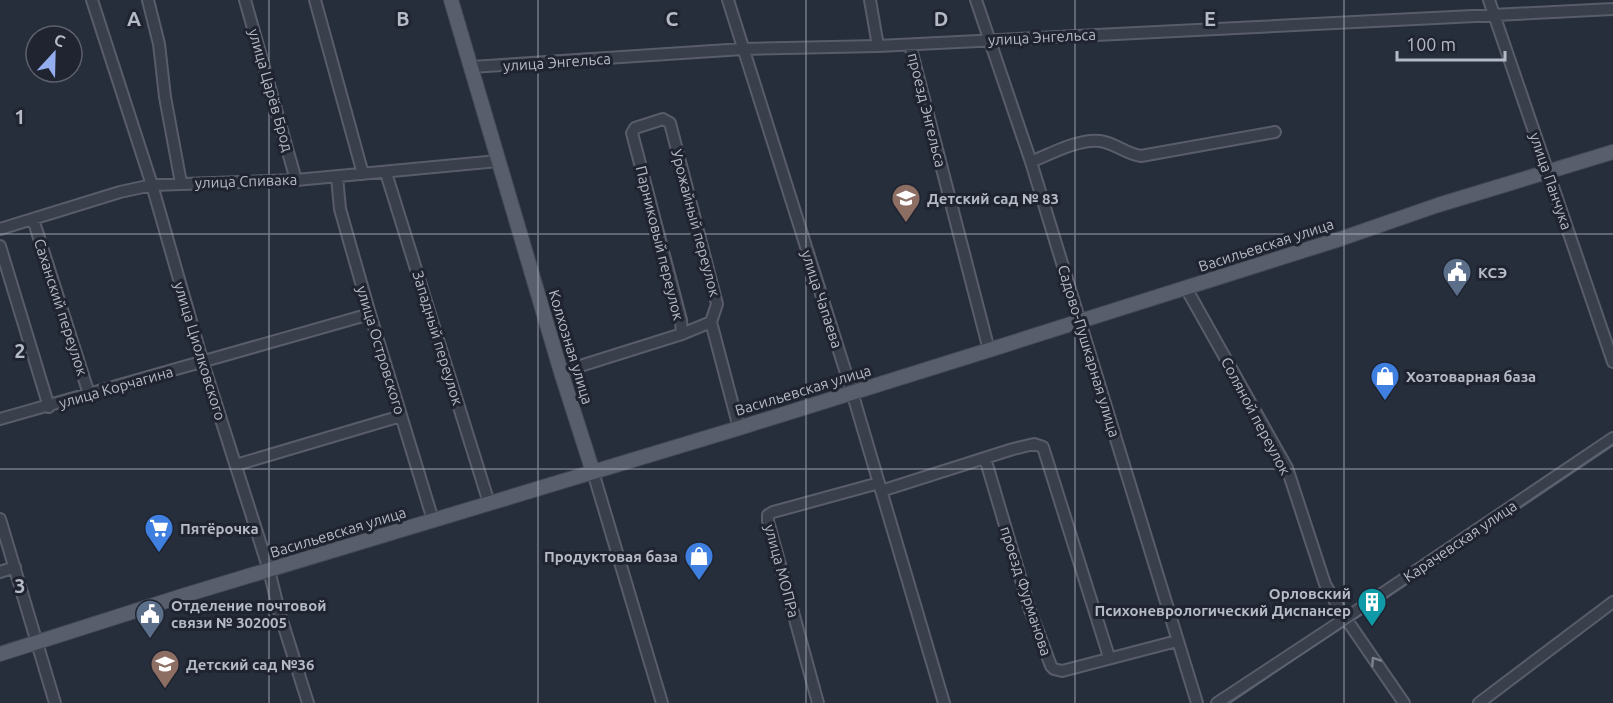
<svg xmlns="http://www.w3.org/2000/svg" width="1613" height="703" font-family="Ubuntu,sans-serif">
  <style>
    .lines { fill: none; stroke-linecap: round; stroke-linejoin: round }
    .minor-casing { stroke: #585d69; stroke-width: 14 }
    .major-casing { stroke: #434854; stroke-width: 16 }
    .minor { stroke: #393f4b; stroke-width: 10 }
    .major { stroke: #585e6b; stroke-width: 14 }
    .tram { stroke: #5c6372; stroke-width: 1.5 }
    .oneway { stroke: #7d838f }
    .grid { fill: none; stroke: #b5bac7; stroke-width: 1.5; stroke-opacity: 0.55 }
    .labels { text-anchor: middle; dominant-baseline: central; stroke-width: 6; stroke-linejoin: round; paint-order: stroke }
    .street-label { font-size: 15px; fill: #b5bac7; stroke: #1f2430 }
    .poi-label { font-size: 15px; font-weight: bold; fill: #b5bac7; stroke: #1f2430; text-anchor: start }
    .grid-label { font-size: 20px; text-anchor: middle; font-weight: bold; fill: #b5bac7; stroke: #1f2430; stroke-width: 6; stroke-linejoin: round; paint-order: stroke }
  </style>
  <rect width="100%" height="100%" fill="#262d3b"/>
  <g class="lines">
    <g class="minor-casing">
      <path id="minor" d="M92,0L152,185L203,363L269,570L279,611L308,703
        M148,0L159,44L165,97L181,183
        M245,0L296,180
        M315,0L363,174
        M728,0L852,392L944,703
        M870,0L878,46
        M976,0L1031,162L1197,703
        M1489,0L1613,362
        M910,45L989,350
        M471,67L743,49L878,46L1613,9
        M1031,162C1050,154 1080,138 1100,141C1115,143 1126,154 1141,156L1275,132
        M386,173L489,503
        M337,177L340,209L370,314L433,520
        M33,219L89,394
        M0,229L120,192L152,185L296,180L498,161
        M0,246L49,407
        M1186,288L1287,468L1325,584L1340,610L1404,703
        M682,334L711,322
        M561,372L682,334L681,320L632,133L635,128L663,119L670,123L717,304L711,322L739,428
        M0,419L370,314
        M985,458L1030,610L1051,666L1054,669L1062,671L1177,641
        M236,465L401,416
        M593,472L662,703
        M881,491L1013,449L1034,444L1043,447L1109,657
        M0,519L55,703
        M0,572L15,567
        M818,703L768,521V515L773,512L879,483
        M1217,703L1346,618L1613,438
        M1479,703L1613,602"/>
    </g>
    <g class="major-casing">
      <path id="major" d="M451,0L561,372L593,472
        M0,654L182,596L739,428L989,350L1340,239L1438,205L1613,152"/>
    </g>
    <use href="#minor" class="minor"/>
    <use href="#major" class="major"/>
    <path class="tram" d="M1230,703L1613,444"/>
  </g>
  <defs><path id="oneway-chevron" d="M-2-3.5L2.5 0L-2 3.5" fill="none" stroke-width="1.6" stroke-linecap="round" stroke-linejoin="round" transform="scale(1.5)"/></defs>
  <use class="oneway" href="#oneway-chevron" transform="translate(1375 661) rotate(-124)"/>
  <path class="grid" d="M269,0V703M538,0V703M806,0V703M1075,0V703M1344,0V703M0,234H1613M0,469H1613"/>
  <defs>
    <g id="school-pin" transform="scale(1.5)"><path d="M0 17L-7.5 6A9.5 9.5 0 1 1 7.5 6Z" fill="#8d6e63" stroke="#1f2430"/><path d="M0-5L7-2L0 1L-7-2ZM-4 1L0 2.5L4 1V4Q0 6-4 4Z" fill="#fff"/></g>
    <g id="civic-pin" transform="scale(1.5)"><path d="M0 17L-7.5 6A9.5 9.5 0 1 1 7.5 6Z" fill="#5c6f8a" stroke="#1f2430"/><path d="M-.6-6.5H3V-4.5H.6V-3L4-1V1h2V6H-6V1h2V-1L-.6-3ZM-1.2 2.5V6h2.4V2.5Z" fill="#fff"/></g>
    <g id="shop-pin" transform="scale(1.5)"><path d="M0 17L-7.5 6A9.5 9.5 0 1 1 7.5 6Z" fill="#3f7fe0" stroke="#1f2430"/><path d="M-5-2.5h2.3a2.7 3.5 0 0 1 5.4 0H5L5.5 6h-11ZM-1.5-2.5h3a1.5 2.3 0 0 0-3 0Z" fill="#fff"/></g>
    <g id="supermarket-pin" transform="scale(1.5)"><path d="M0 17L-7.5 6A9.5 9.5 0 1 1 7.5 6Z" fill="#3f7fe0" stroke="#1f2430"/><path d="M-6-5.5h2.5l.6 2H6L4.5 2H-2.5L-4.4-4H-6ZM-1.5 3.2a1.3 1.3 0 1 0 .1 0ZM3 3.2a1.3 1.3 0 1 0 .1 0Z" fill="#fff"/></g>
    <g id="building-pin" transform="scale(1.5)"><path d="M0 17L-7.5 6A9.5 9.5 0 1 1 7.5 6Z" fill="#0f9aa8" stroke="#1f2430"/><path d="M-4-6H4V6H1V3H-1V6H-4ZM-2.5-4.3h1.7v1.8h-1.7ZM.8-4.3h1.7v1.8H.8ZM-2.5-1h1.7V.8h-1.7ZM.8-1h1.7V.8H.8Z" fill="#fff"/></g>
  </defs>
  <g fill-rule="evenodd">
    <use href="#school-pin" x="906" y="198"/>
    <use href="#civic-pin" x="1457" y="272"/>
    <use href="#shop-pin" x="1385" y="376"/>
    <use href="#supermarket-pin" x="159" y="528"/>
    <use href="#shop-pin" x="699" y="556"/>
    <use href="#building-pin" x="1372" y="602"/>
    <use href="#civic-pin" x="150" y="614"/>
    <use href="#school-pin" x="165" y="664"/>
  </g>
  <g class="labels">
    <g class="street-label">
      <text transform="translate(1042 37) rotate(-3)">улица Энгельса</text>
      <text transform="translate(557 62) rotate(-4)">улица Энгельса</text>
      <text transform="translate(271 90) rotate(74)">улица Царёв Брод</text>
      <text transform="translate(927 110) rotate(76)">проезд Энгельса</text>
      <text transform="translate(246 181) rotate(-2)">улица Спивака</text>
      <text transform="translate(1551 181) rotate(71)">улица Панчука</text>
      <text transform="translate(696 223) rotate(75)">Урожайный переулок</text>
      <text transform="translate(660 243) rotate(76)">Парниковый переулок</text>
      <text transform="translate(1266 245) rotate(-18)">Васильевская улица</text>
      <text transform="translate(822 299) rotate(72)">улица Чапаева</text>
      <text transform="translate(61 307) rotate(72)">Саханский переулок</text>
      <text transform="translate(438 338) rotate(73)">Западный переулок</text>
      <text transform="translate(571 347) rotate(73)">Колхозная улица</text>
      <text transform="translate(381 350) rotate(73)">улица Островского</text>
      <text transform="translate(200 351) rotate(73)">улица Циолковского</text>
      <text transform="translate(1089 351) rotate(73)">Садово-Пушкарная улица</text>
      <text transform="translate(116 387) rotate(-16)">улица Корчагина</text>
      <text transform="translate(803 390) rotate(-17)">Васильевская улица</text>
      <text transform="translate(1256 416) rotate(62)">Соляной переулок</text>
      <text transform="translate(338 532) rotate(-17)">Васильевская улица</text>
      <text transform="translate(1460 541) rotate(-34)">Карачевская улица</text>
      <text transform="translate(782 571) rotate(75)">улица МОПРа</text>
      <text transform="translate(1026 591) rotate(72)">проезд Фурманова</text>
    </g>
    <g class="poi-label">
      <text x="927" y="198">Детский сад № 83</text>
      <text x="1478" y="272">КСЭ</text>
      <text x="1406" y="376">Хозтоварная база</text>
      <text x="180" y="528">Пятёрочка</text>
      <text x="678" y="556" text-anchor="end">Продуктовая база</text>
      <text x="1351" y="593" text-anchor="end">Орловский<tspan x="1351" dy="17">Психоневрологический Диспансер</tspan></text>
      <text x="171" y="605">Отделение почтовой<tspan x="171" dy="17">связи № 302005</tspan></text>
      <text x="186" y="664">Детский сад №36</text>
    </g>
  </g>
  <g class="grid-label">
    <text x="134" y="26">A</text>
    <text x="403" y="26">B</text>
    <text x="672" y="26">C</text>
    <text x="941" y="26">D</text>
    <text x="1210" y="26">E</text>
    <text x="20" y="124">1</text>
    <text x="20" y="358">2</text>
    <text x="20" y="593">3</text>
  </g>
  <g transform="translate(54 54) rotate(22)"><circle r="28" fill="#1f2430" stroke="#5b606c" stroke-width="1.5"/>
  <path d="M0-4.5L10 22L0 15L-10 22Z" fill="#93adee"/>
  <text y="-9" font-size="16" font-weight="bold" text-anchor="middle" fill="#b5bac7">С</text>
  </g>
  <path d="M1397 51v9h108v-9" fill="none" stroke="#b5bac7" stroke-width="3"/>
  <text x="1406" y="51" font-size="18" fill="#b5bac7" stroke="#1f2430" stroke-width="4.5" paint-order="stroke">100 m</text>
</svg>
